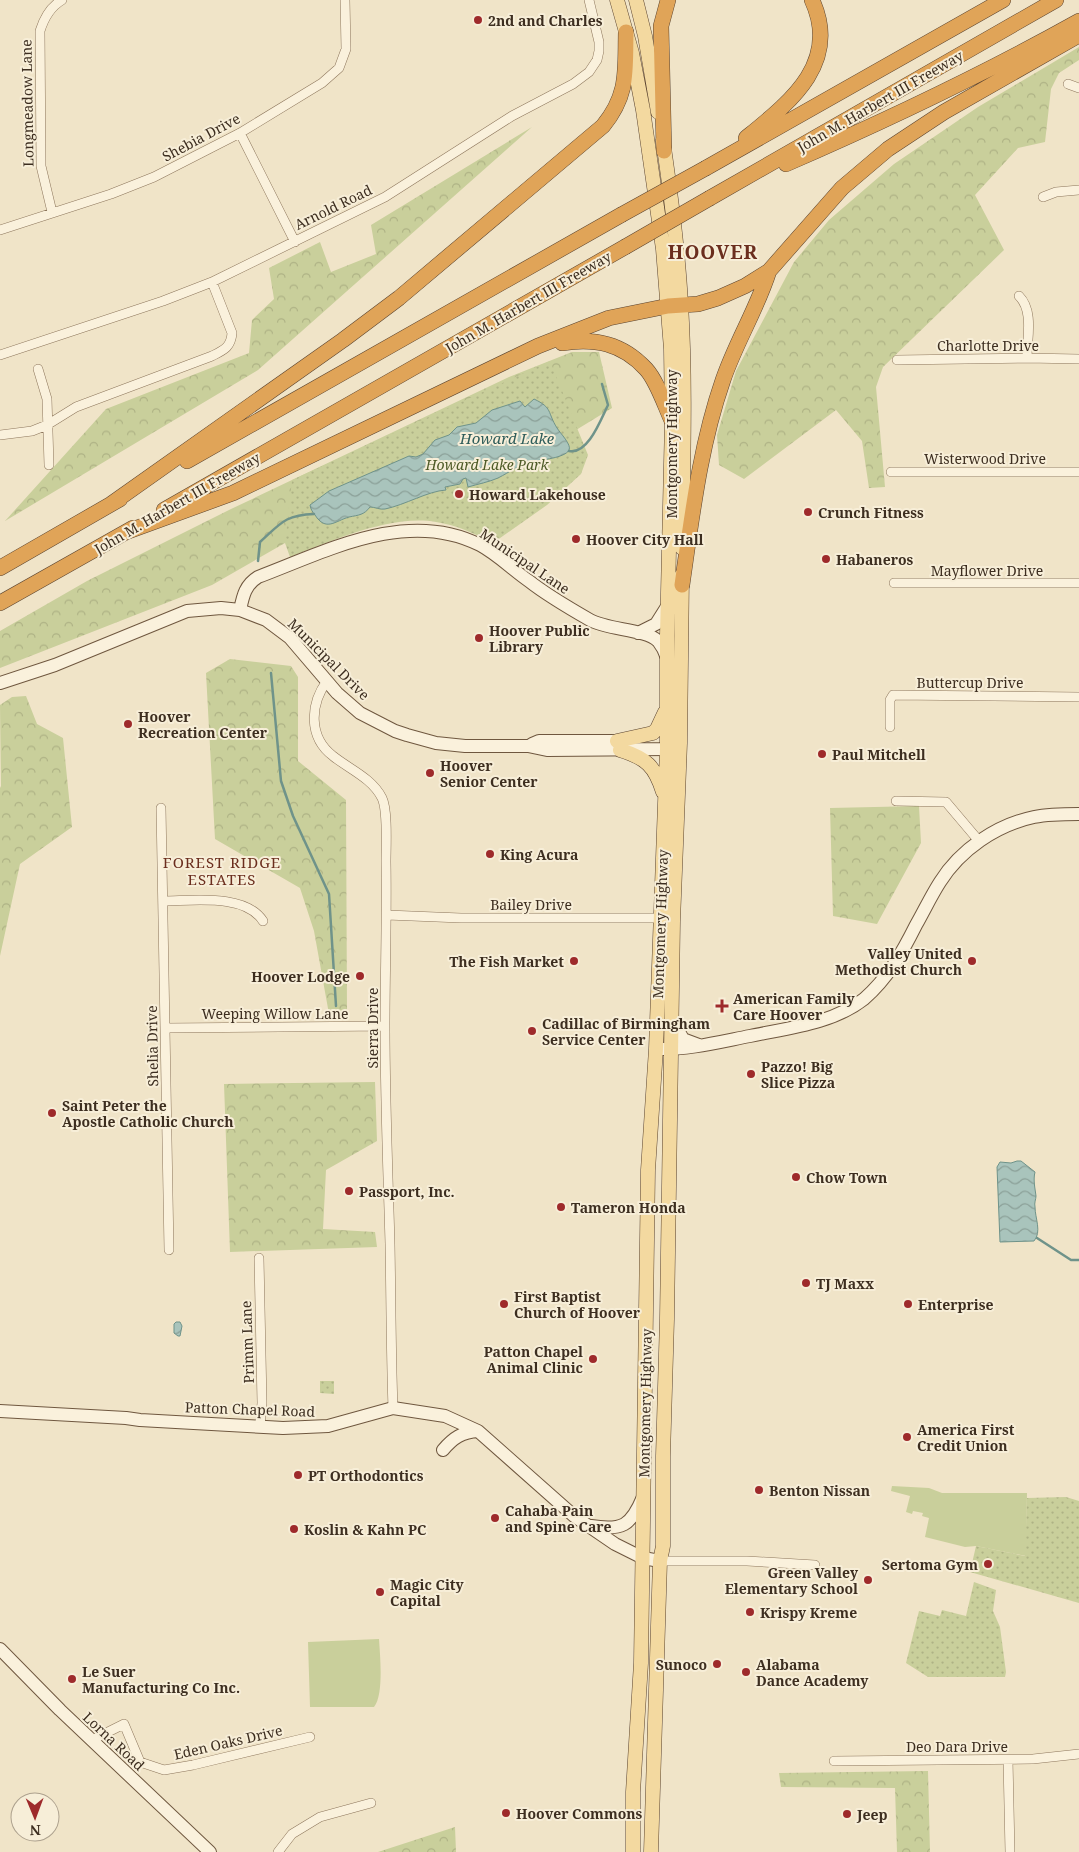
<svg xmlns="http://www.w3.org/2000/svg" width="1079" height="1852" font-family="'Noto Serif',serif">
  <style>
    .green { fill: #c9cf9b }
    .forest { fill: url(#forest-crowns) }
    .park { fill: url(#park-dots) }
    .water { fill: url(#water-waves); stroke: #6f938a }
    .lines { fill: none; stroke-linecap: round; stroke-linejoin: round }
    .stream { stroke: #6f938a; stroke-width: 2.5 }
    .street-casing { stroke: #8d765c; stroke-width: 10 }
    .secondary-casing { stroke: #6f573f; stroke-width: 14 }
    .primary-casing { stroke: #5b4430; stroke-width: 15 }
    .highway-casing { stroke: #5b4430; stroke-width: 16 }
    .street { stroke: #faf1dc; stroke-width: 9 }
    .secondary { stroke: #faf1dc; stroke-width: 12 }
    .primary { stroke: #f3d9a0; stroke-width: 14 }
    .highway { stroke: #e0a458; stroke-width: 15 }
    .highway-bridge-casing { stroke: #5b4430; stroke-width: 16; stroke-linecap: butt }
    .highway-bridge { stroke: #e0a458; stroke-width: 15 }
    .poi-dot { fill: #9e2a2b; stroke: #f7eed8; stroke-width: 2 }
    .labels { text-anchor: middle; dominant-baseline: central; stroke-width: 4; stroke-linejoin: round; paint-order: stroke }
    .poi-label { font-size: 14px; font-weight: bold; fill: #3d2e20; stroke: #f7eed8; text-anchor: start }
    .street-label { font-size: 14px; fill: #3d2e20; stroke: #f7eed8 }
    .park-label { font-size: 14px; font-style: italic; fill: #4d5a26; stroke: #f7eed8 }
    .water-label { font-size: 15px; font-style: italic; fill: #2f5d5a; stroke: #f7eed8 }
    .neighbourhood-label { font-size: 15px; letter-spacing: 1px; fill: #6b2e1e; stroke: #f7eed8 }
    .district-label { font-size: 19px; font-weight: bold; letter-spacing: 1px; fill: #6b2e1e; stroke: #f7eed8 }
  </style>
  <defs>
    <pattern id="forest-crowns" width="20" height="18" patternUnits="userSpaceOnUse" patternTransform="scale(1.25)"><rect width="20" height="18" fill="#c9cf9b"/><path d="M2 6a3 3 0 1 1 6 0M12 15a3 3 0 1 1 6 0" fill="none" stroke="#aeb285"/></pattern>
    <pattern id="park-dots" width="8" height="8" patternUnits="userSpaceOnUse" patternTransform="scale(1.25)"><rect width="8" height="8" fill="#c9cf9b"/><path d="M2 2h.1M6 6h.1" fill="none" stroke="#aeb285" stroke-width="1.8" stroke-linecap="round"/></pattern>
    <pattern id="water-waves" width="16" height="10" patternUnits="userSpaceOnUse" patternTransform="scale(1.25)"><rect width="16" height="10" fill="#a9c4bc"/><path d="M0 5q4-4 8 0t8 0" fill="none" stroke="#8ba098"/></pattern>
  </defs>
  <rect width="100%" height="100%" fill="#f0e4c8"/>
  <path class="green" d="M892,1486L929,1488L942,1493H1027L1026,1556L976,1546L965,1547L925,1537L929,1518L922,1516L923,1513L913,1511L912,1514L906,1512L910,1496L891,1491Z
    M379,1639C380,1655 384,1695 374,1707H310L308,1642Z"/>
  <path class="forest" d="M1079,47V60L1059,73L1051,89L1045,142L1018,148L975,195L1004,250L883,367L876,387L885,487L869,488L862,441L836,410L744,479L719,465L717,435L736,371L794,262L829,220L894,164L978,107Z
    M532,127L258,370L5,521L106,409L249,353L252,320L274,299L269,268L320,242L331,272L376,254L371,225Z
    M572,352H599L612,408L563,438L310,505L285,543L212,585L0,668V631L87,581L231,509L509,377Z
    M230,659L291,666L298,677V761L346,800L347,1013L329,1014L314,931L300,888L215,839L206,673Z
    M26,696L37,724L63,738L72,827L20,864L0,956V788L1,786L0,705L12,697Z
    M919,806L921,843L877,924L833,916L830,808Z
    M375,1082L377,1141L326,1170L323,1229L375,1232L377,1247L230,1252L224,1084Z
    M928,1771L930,1852H897L895,1788L781,1787L779,1773Z
    M455,1827L456,1852H378Z"/>
  <path class="park" d="M550,361L588,455L581,474L547,505L493,543C475,534 457,525 436,522C391,514 332,541 290,557L285,543L292,480Z
    M320,1381H334V1394L320,1393Z
    M1066,1497L1079,1501V1603L970,1572L976,1546L1025,1556L1027,1498Z
    M974,1582L996,1590L993,1611L1000,1627L1006,1672L1005,1677H928L906,1663L919,1611L940,1616L942,1610L966,1616Z"/>
  <path class="water" d="M534,399C553,408 547,412 557,428C560,433 572,445 569,450C565,458 541,460 533,461C520,464 510,472 498,478C489,482 478,484 468,487L466,478L463,479L460,484L445,487L446,490C428,491 405,505 385,509C380,510 375,507 370,507C364,515 359,515 349,517C335,521 326,532 315,515C312,511 311,510 310,505L329,491L409,456L416,457L423,454L435,440L449,435L457,427L476,423L492,410L520,401L525,407Z
    M1017,1161H1021L1035,1172C1033,1180 1035,1188 1036,1196C1036,1199 1034,1203 1035,1207C1035,1218 1042,1232 1034,1241L1000,1242L997,1167L1000,1162L1011,1163Z
    M176,1322H180L182,1326L180,1336H178L174,1333V1324Z"/>
  <g class="lines">
    <path class="stream" d="M569,451C588,455 601,419 608,405L602,384
      M258,561L260,542C281,523 285,515 314,514
      M271,673L281,781L293,816L329,894L336,1006
      M1037,1238L1071,1260H1079"/>
    <g class="street-casing">
      <path id="street" d="M1068,84L1079,88
        M240,133L295,242
        M1043,197L1056,192L1079,190
        M52,212L41,166L40,31C44,18 50,7 62,0
        M0,230L111,194L154,177L240,133L322,83L339,68L346,49L345,0
        M1019,296C1034,311 1027,338 1027,358
        M0,355L163,301L212,282L385,197L512,116L573,84L589,72L597,60L599,51V42L589,0
        M897,360L1027,358L1079,359
        M38,369L47,399L49,465
        M0,435L32,431L47,425L76,407L212,356C224,350 231,347 232,333L212,282
        M891,472H1079
        M894,583H1079
        M327,681C310,704 308,737 333,756C349,769 372,778 382,798C388,810 386,847 386,862C387,917 385,972 385,1026C385,1099 388,1172 390,1244C391,1299 391,1354 393,1408
        M890,727V700L893,695L1079,697
        M896,801L946,802L979,841
        M161,808L169,1250
        M163,901C192,901 245,893 263,921
        M387,915L461,918H660L664,916
        M165,1028L385,1026
        M259,1258L262,1403L260,1426
        M660,1561H747L815,1565
        M92,1740L124,1724L140,1762L164,1770L193,1765L310,1737
        M1008,1760L1010,1852
        M834,1761L1033,1759L1079,1754
        M278,1852L292,1834L320,1817L371,1803"/>
    </g>
    <g class="secondary-casing">
      <path id="secondary" d="M240,610C243,596 245,585 258,577C327,551 407,508 480,545C497,554 513,570 529,581C548,596 569,608 590,620C608,630 645,629 658,641C662,646 665,652 667,658
        M638,633L656,624L668,605
        M0,683L55,665L187,611L221,608L240,610L266,620L290,638L337,693L360,713L395,731L407,735L436,743L465,746H528L547,750L667,749L676,745
        M532,744L539,741H612
        M672,1019L683,1039L699,1045
        M656,1049C688,1050 719,1042 750,1036C788,1028 832,1024 864,999C888,978 902,953 916,925C924,911 931,896 940,882C960,850 996,825 1034,817C1049,814 1064,814 1079,814
        M0,1411L126,1418L140,1420L283,1428L328,1426L393,1408L445,1416L478,1431L574,1516L615,1544L643,1558L660,1561
        M443,1450C453,1438 462,1432 478,1431
        M591,1526C622,1531 631,1526 643,1497
        M0,1649L60,1710L210,1852"/>
    </g>
    <g class="primary-casing">
      <path id="primary" d="M617,0L632,53L643,110L663,249L671,349L672,421L667,636V749L656,1049L648,1170L641,1663L633,1792V1852
        M636,0L645,36L658,112
        M663,141C671,195 678,249 681,304C686,385 683,467 682,548
        M617,741L653,733L657,729L665,712
        M620,750C646,758 655,766 663,792
        M651,1852L660,1561L663,1546V1456L667,1319L673,921L680,743L682,575"/>
    </g>
    <g class="highway-casing">
      <path id="highway" d="M746,138C790,102 841,63 812,0
        M664,151L661,26L668,0
        M786,164C885,121 984,74 1079,21
        M706,168L1003,0
        M710,198L1056,0
        M562,343C595,338 622,343 646,369C657,381 665,406 672,421
        M187,461L621,215
        M111,504L343,340L399,298L603,126C629,94 625,71 626,32
        M164,510L625,247
        M126,532L233,493L538,346L609,318L668,306L698,304L718,298L745,286L769,271L842,188L888,149L944,112L1079,35
        M0,568L120,499
        M682,585C692,516 700,446 723,380C736,342 757,309 769,271
        M0,603L133,528"/>
    </g>
    <use href="#street" class="street"/>
    <use href="#secondary" class="secondary"/>
    <use href="#primary" class="primary"/>
    <use href="#highway" class="highway"/>
    <g class="highway-bridge-casing">
      <path id="highway-bridge" d="M621,215L706,168
        M625,247L710,198"/>
    </g>
    <use href="#highway-bridge" class="highway-bridge"/>
  </g>
  <g class="poi-dot">
    <circle cx="478" cy="20" r="5"/>
    <circle cx="459" cy="494" r="5"/>
    <circle cx="808" cy="512" r="5"/>
    <circle cx="576" cy="539" r="5"/>
    <circle cx="826" cy="559" r="5"/>
    <circle cx="479" cy="638" r="5"/>
    <circle cx="128" cy="724" r="5"/>
    <circle cx="822" cy="754" r="5"/>
    <circle cx="430" cy="773" r="5"/>
    <circle cx="490" cy="854" r="5"/>
    <circle cx="574" cy="961" r="5"/>
    <circle cx="972" cy="961" r="5"/>
    <circle cx="360" cy="976" r="5"/>
    <path d="M719.5 998.5h5v5h5v5h-5v5h-5v-5h-5v-5h5z"/>
    <circle cx="532" cy="1031" r="5"/>
    <circle cx="751" cy="1074" r="5"/>
    <circle cx="52" cy="1113" r="5"/>
    <circle cx="796" cy="1177" r="5"/>
    <circle cx="349" cy="1191" r="5"/>
    <circle cx="561" cy="1207" r="5"/>
    <circle cx="806" cy="1283" r="5"/>
    <circle cx="504" cy="1304" r="5"/>
    <circle cx="908" cy="1304" r="5"/>
    <circle cx="593" cy="1359" r="5"/>
    <circle cx="907" cy="1437" r="5"/>
    <circle cx="298" cy="1475" r="5"/>
    <circle cx="759" cy="1490" r="5"/>
    <circle cx="495" cy="1518" r="5"/>
    <circle cx="294" cy="1529" r="5"/>
    <circle cx="988" cy="1564" r="5"/>
    <circle cx="868" cy="1580" r="5"/>
    <circle cx="380" cy="1592" r="5"/>
    <circle cx="750" cy="1612" r="5"/>
    <circle cx="717" cy="1664" r="5"/>
    <circle cx="746" cy="1672" r="5"/>
    <circle cx="72" cy="1679" r="5"/>
    <circle cx="506" cy="1813" r="5"/>
    <circle cx="847" cy="1814" r="5"/>
  </g>
  <g class="labels">
    <g class="poi-label">
      <text x="488" y="20">2nd and Charles</text>
      <text x="469" y="494">Howard Lakehouse</text>
      <text x="818" y="512">Crunch Fitness</text>
      <text x="586" y="539">Hoover City Hall</text>
      <text x="836" y="559">Habaneros</text>
      <text x="489" y="630">Hoover Public<tspan x="489" dy="16">Library</tspan></text>
      <text x="138" y="716">Hoover<tspan x="138" dy="16">Recreation Center</tspan></text>
      <text x="832" y="754">Paul Mitchell</text>
      <text x="440" y="765">Hoover<tspan x="440" dy="16">Senior Center</tspan></text>
      <text x="500" y="854">King Acura</text>
      <text x="962" y="953" text-anchor="end">Valley United<tspan x="962" dy="16">Methodist Church</tspan></text>
      <text x="564" y="961" text-anchor="end">The Fish Market</text>
      <text x="350" y="976" text-anchor="end">Hoover Lodge</text>
      <text x="733" y="998">American Family<tspan x="733" dy="16">Care Hoover</tspan></text>
      <text x="542" y="1023">Cadillac of Birmingham<tspan x="542" dy="16">Service Center</tspan></text>
      <text x="761" y="1066">Pazzo! Big<tspan x="761" dy="16">Slice Pizza</tspan></text>
      <text x="62" y="1105">Saint Peter the<tspan x="62" dy="16">Apostle Catholic Church</tspan></text>
      <text x="806" y="1177">Chow Town</text>
      <text x="359" y="1191">Passport, Inc.</text>
      <text x="571" y="1207">Tameron Honda</text>
      <text x="816" y="1283">TJ Maxx</text>
      <text x="514" y="1296">First Baptist<tspan x="514" dy="16">Church of Hoover</tspan></text>
      <text x="918" y="1304">Enterprise</text>
      <text x="583" y="1351" text-anchor="end">Patton Chapel<tspan x="583" dy="16">Animal Clinic</tspan></text>
      <text x="917" y="1429">America First<tspan x="917" dy="16">Credit Union</tspan></text>
      <text x="308" y="1475">PT Orthodontics</text>
      <text x="769" y="1490">Benton Nissan</text>
      <text x="505" y="1510">Cahaba Pain<tspan x="505" dy="16">and Spine Care</tspan></text>
      <text x="304" y="1529">Koslin &amp; Kahn PC</text>
      <text x="978" y="1564" text-anchor="end">Sertoma Gym</text>
      <text x="858" y="1572" text-anchor="end">Green Valley<tspan x="858" dy="16">Elementary School</tspan></text>
      <text x="390" y="1584">Magic City<tspan x="390" dy="16">Capital</tspan></text>
      <text x="760" y="1612">Krispy Kreme</text>
      <text x="707" y="1664" text-anchor="end">Sunoco</text>
      <text x="756" y="1664">Alabama<tspan x="756" dy="16">Dance Academy</tspan></text>
      <text x="82" y="1671">Le Suer<tspan x="82" dy="16">Manufacturing Co Inc.</tspan></text>
      <text x="516" y="1813">Hoover Commons</text>
      <text x="857" y="1814">Jeep</text>
    </g>
    <g class="street-label">
      <text transform="translate(880 101) rotate(-30)">John M. Harbert III Freeway</text>
      <text transform="translate(27 103) rotate(-91)">Longmeadow Lane</text>
      <text transform="translate(201 137) rotate(-28)">Shebia Drive</text>
      <text transform="translate(333 207) rotate(-26)">Arnold Road</text>
      <text transform="translate(528 302) rotate(-30)">John M. Harbert III Freeway</text>
      <text x="988" y="345">Charlotte Drive</text>
      <text transform="translate(671 444) rotate(-90)">Montgomery Highway</text>
      <text x="985" y="458">Wisterwood Drive</text>
      <text transform="translate(177 503) rotate(-30)">John M. Harbert III Freeway</text>
      <text transform="translate(525 561) rotate(34)">Municipal Lane</text>
      <text x="987" y="570">Mayflower Drive</text>
      <text transform="translate(329 659) rotate(45)">Municipal Drive</text>
      <text x="970" y="682">Buttercup Drive</text>
      <text x="531" y="904">Bailey Drive</text>
      <text transform="translate(660 924) rotate(-88)">Montgomery Highway</text>
      <text x="275" y="1013">Weeping Willow Lane</text>
      <text transform="translate(372 1028) rotate(-90)">Sierra Drive</text>
      <text transform="translate(152 1046) rotate(-91)">Shelia Drive</text>
      <text transform="translate(247 1342) rotate(-92)">Primm Lane</text>
      <text transform="translate(645 1403) rotate(-89)">Montgomery Highway</text>
      <text transform="translate(250 1409) rotate(2)">Patton Chapel Road</text>
      <text transform="translate(114 1741) rotate(43)">Lorna Road</text>
      <text transform="translate(228 1742) rotate(-13)">Eden Oaks Drive</text>
      <text x="957" y="1746">Deo Dara Drive</text>
    </g>
    <g class="park-label">
      <text x="487" y="464">Howard Lake Park</text>
    </g>
    <g class="water-label">
      <text x="507" y="438">Howard Lake</text>
    </g>
    <g class="neighbourhood-label">
      <text x="222" y="862">FOREST RIDGE<tspan x="222" dy="17">ESTATES</tspan></text>
    </g>
    <g class="district-label">
      <text x="713" y="252">HOOVER</text>
    </g>
  </g>
  <g transform="translate(35 1817) rotate(179)"><circle r="24" fill="#f7eed8" stroke="#ada18e"/>
  <path d="M0-4L9 19L0 12L-9 19Z" fill="#9e2a2b"/>
  <text y="-8" font-size="14" font-weight="bold" text-anchor="middle" fill="#3d2e20">N</text>
  </g>
</svg>
